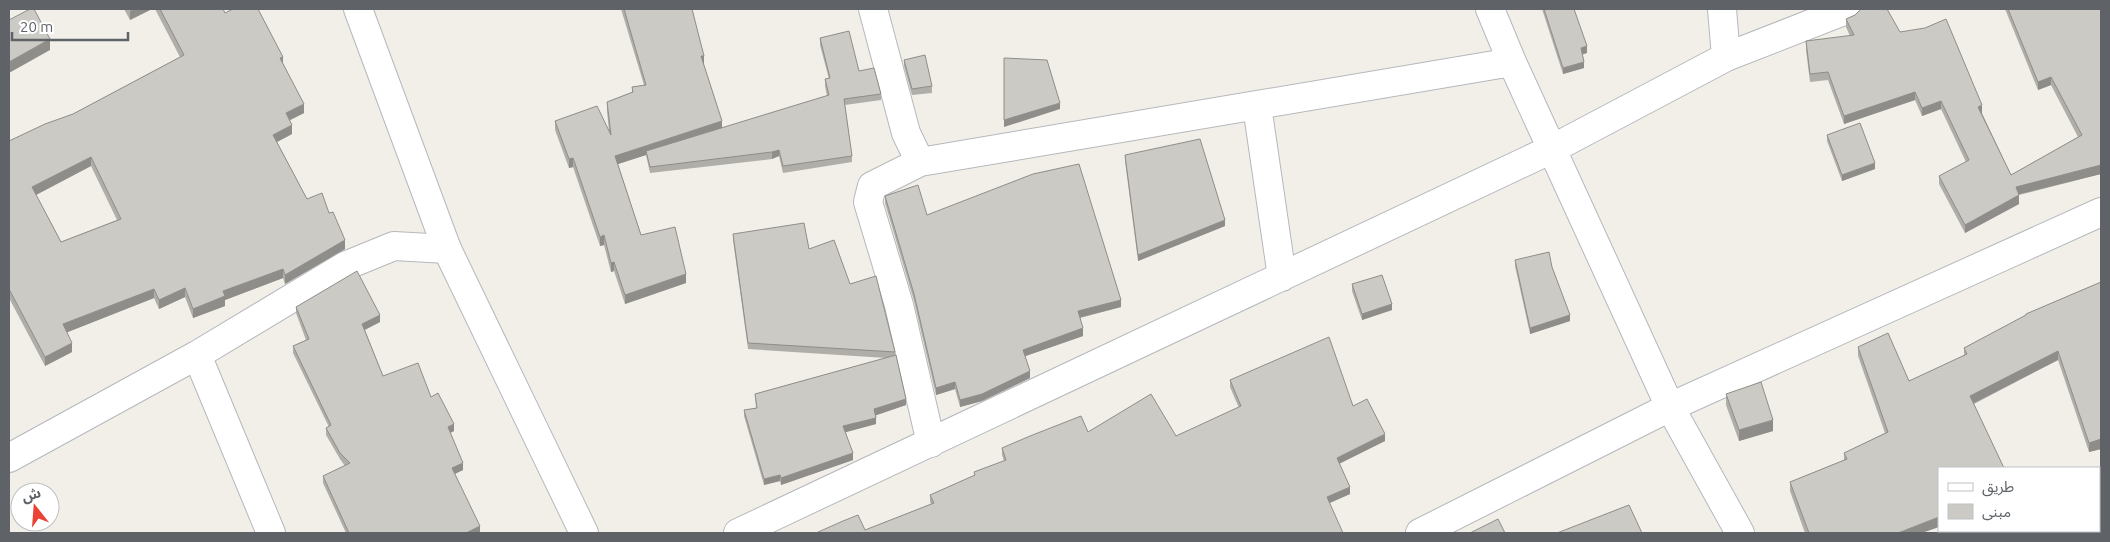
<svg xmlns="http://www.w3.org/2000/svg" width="2110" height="542" font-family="Ubuntu,'Noto Sans Arabic',sans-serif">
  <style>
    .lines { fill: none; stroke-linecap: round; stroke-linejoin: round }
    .minor-casing { stroke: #b5b8bc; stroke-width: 30 }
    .tertiary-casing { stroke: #b5b8bc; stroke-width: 30 }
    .minor { stroke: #fff; stroke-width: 28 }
    .tertiary { stroke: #fff; stroke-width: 28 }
    .wall { fill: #afaea9; fill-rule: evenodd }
    .shaded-wall { fill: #8f8d8a }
    .building { fill: #cccac5; stroke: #8f8d8a; fill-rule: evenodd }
  </style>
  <rect width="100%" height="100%" fill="#f1efe8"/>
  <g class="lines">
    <g class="minor-casing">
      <path id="minor" d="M873,9L906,133L920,162
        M1490,9L1512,62L1670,407L1740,533
        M1722,9L1726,57
        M1257,106L1282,277
        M197,355L271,533
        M931,443L899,305L868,202L872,186L920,162L1512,62
        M9,458L197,355L345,266L394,246L447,249
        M738,533L1552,149L1726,57L1849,9
        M1420,533L1670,407L2101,212"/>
    </g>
    <g class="tertiary-casing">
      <path id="tertiary" d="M358,9L447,249L584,533"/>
    </g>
    <use href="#minor" class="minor"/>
    <use href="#tertiary" class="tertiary"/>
  </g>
  <path class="wall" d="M124,9H152L130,20Z
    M155,9H223L225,13L283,64L304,113L290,120L292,134L277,142L307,199L329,213L345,249L285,284L283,278L225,300V306L193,318L185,297L159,309L154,298L67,332L72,352L45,366L9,298V141L73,114L180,57ZM91,166L117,220L61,242L36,195Z
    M621,9H692L704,65L722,128L827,96L825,86V79H829L820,45V38L859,71L881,94V100L845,105L852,156V162L783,173L779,156L772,159L650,173L646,155L618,164L641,235L686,283L625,304L614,271L611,272L604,245L600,246L573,167L569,168L555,130V121L609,131L607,111V102L632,92V87L644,85Z
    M1542,9H1574L1587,53L1582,54L1584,68L1563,74Z
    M2005,9H2101V174L2019,195V204L1965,233L1939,184V176L1966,162L1941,109L1922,116L1915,100L1844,124L1828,80L1810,82L1806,50V41L1850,36L1846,27V19L1900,32L1982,113L2011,175L2078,137L2051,85L2038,90Z
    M904,60L932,86V93L912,95L904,66Z
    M1827,135L1875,169L1842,181L1827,141Z
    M1125,155L1225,226L1138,261L1125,161Z
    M885,196L927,215L1121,307L1080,318L1083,336L1025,356L1030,378L982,401L960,407L955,389L936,395L914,301L885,203Z
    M733,234L809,249L850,284L895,352V356L906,405L876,415V424L845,432L853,460L781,485L780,481L764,485L744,416V410L756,408L755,394L886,358L748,349L733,240Z
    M1515,260L1552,267L1570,321L1530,334L1515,266Z
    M2101,282V449L2089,452L2058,360L1974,404L1922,533H1805L1790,491V482L1844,460V453L1885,433L1858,356V347L1909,381L1964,356V348L2026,315V314Z
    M1352,284L1392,310L1362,320L1352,291Z
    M296,307L380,322L365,330L383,376L431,397L454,431L450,433L463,470L455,474L480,533H346L323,483V476L345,466L340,459L326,435V428L329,427L293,353V346L306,340L296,313Z
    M1230,380L1353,406L1385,441L1339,463L1350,494L1330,503L865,530L931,504L930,502V495L974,476V472L1004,461L1002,455V448L1088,432L1176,436L1239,408L1230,387Z
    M1726,394L1773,431L1739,441L1726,405Z"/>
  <path class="shaded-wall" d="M134,9H152L130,20V11Z
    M50,39V50L9,73V62Z
    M1587,46V53L1581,55V48Z
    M701,56H704V65L701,66Z
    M283,57V66L280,58Z
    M1584,62V68L1563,74V68Z
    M2051,77V85L2038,90V82Z
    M1915,92V100L1844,124V116Z
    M1941,101V109L1922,116V108Z
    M1060,103V109L1004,127V120Z
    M304,104V113L286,122V113Z
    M1982,105V113L1978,115V107Z
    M722,121V130L646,151V155L615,165V156Z
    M292,125V134L273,144V135Z
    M779,150V156L772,159V152Z
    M91,157V166L32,197V187Z
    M573,158V167L569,168V159Z
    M1875,163V169L1842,181V175Z
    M2101,165V174L2016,195V187Z
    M2019,195V204L1965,233V225Z
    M1225,220V226L1138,261V255Z
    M604,235V245L600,246V237Z
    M345,240V249L285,284V275Z
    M614,262V271L611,272V263Z
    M283,269V278L225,300V306L193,318V309L223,291Z
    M686,274V283L625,304V295Z
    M185,288V297L159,309V300Z
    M154,289V298L63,334V324Z
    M1121,300V307L1078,318V311Z
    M1392,304V310L1362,320V314Z
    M380,315V322L362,331V324Z
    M1570,315V321L1530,334V328Z
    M1083,328V336L1023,357V350Z
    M72,343V352L45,366V357Z
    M2058,351V360L1970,405V396Z
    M1030,371V378L982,401L960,407V400Z
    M955,382V389L936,395V388Z
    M906,399V405L874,416V409Z
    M876,418V424L843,433V426Z
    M1773,420V431L1739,441V430Z
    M454,424V431L448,434V427Z
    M1385,434V441L1337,465V458Z
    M2101,439V449L2089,452V443Z
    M853,453V460L781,485V478Z
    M463,463V470L452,475V468Z
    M780,475V481L764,485V479Z
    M1350,487V494L1327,504V497Z
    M1939,517V527L1922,533H1898Z
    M480,526V533H466Z"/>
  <path class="building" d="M30,9H34L50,39L9,62V20Z
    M160,9H223L225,13L233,9H258L283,57L280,58L304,104L286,113L292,125L273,135L307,199L322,193L329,213L333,212L345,240L285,275L283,269L223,291L225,296L193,309L185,288L159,300L154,289L63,324L72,343L45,357L9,289V141L45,124L73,114L184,55ZM91,157L121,219L61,242L32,187Z
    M624,9H692L704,56H701L722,121L615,156L641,235L675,227L686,274L625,295L614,262L611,263L604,235L600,237L573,158L569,159L555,121L597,106L611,135L607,102L633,92L632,87L646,85Z
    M1544,9H1574L1587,46L1581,48L1584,62L1563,68Z
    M1861,9H1887L1900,32L1925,28L1946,19L1982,105L1978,107L2011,175L2082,135L2051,77L2038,82L2008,9H2101V165L2016,187L2019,195L1965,225L1939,176L1969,160L1941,101L1922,108L1915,92L1844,116L1828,72L1810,74L1806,41L1854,35L1846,19L1855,15Z
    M849,31L859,71L874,68L881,94L844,99L852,156L783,166L779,150L772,152L650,167L646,151L829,95L825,79L830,78L820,38Z
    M925,55L932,86L912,89L904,60Z
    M1004,58L1047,60L1060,103L1004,120Z
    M1860,123L1875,163L1842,175L1827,135Z
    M1200,139L1225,220L1138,255L1125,155Z
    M1079,164L1121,300L1078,311L1083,328L1023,350L1030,371L982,394L960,400L955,382L936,388L914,294L885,196L918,185L927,215L1033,174Z
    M804,223L809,249L834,240L850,284L876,276L895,352L748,343L733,234Z
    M1549,252L1552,267L1570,315L1530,328L1515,260Z
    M357,271L380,315L362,324L383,376L418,363L431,397L438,393L454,424L448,427L463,463L452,468L480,526L466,533H349L323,476L350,463L340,453L326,428L331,425L293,346L309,339L296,307Z
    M1382,275L1392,304L1362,314L1352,284Z
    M2101,282V439L2089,443L2058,351L1970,396L2004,468H1939V517L1898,533H1809L1790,482L1847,459L1844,453L1888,432L1858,347L1888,333L1909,381L1967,354L1964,348L2026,315V314Z
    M1329,337L1353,406L1367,399L1385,434L1337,458L1350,487L1327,497L1343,533H816L843,521L858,515L865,530L934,503L930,495L975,475L974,472L1006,460L1002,448L1030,436L1081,416L1088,432L1151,394L1176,436L1241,406L1230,380Z
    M896,355L906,399L874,409L876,418L843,426L853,453L781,478L780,475L764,479L744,410L757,408L755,394Z
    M1761,382L1773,420L1739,430L1726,394Z
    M1629,505L1642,533H1557Z
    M1498,519L1505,533H1470Z"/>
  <rect width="2110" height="542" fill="none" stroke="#5f6368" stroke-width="20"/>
  <rect x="1938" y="467" width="162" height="65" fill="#ffffff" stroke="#bfc1c3"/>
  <rect x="1948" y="483" width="25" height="8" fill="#ffffff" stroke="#bfc1c3"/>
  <text x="1982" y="492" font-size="15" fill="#5f6368">طريق</text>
  <rect x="1948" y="504" width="25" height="15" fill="#cccac5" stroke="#bfc1c3"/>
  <text x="1982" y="517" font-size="15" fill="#5f6368">مبنى</text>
  <g transform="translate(35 507) rotate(343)"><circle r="24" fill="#ffffff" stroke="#bfc1c3"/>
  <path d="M0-4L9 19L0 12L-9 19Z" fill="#ea4335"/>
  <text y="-8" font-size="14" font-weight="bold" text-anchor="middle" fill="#5f6368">ش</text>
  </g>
  <path d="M12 32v8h116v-8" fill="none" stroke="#5f6368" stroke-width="2.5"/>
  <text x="20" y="32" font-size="15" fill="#5f6368" stroke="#ffffff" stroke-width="4" paint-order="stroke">20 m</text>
</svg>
